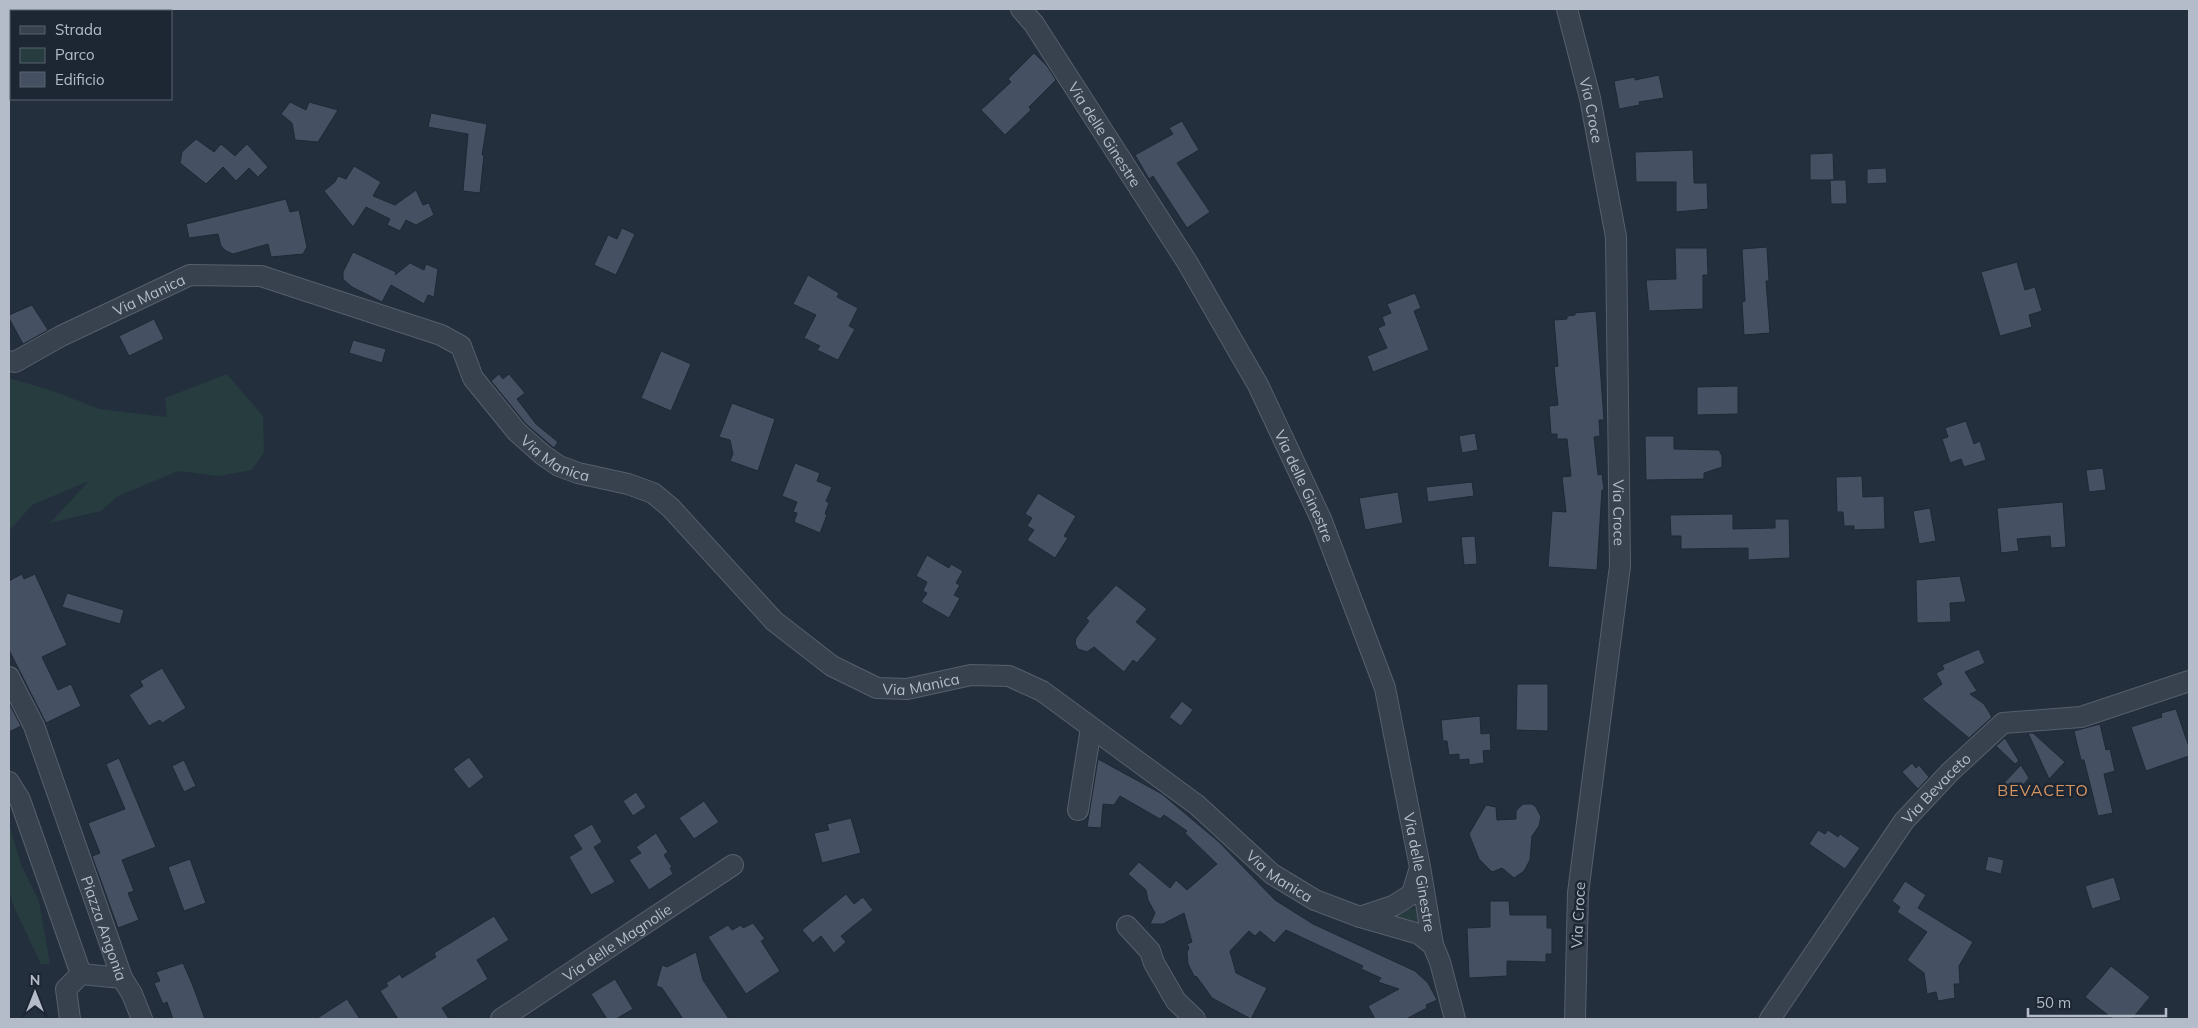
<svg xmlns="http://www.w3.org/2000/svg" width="2198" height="1028" font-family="Mulish,sans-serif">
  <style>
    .green { fill: #263c3f }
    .building { fill: #455162; stroke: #1f2835 }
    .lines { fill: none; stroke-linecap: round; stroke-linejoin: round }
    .minor-casing { stroke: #565f6c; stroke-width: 22 }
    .minor { stroke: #38414e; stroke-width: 20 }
    .labels { text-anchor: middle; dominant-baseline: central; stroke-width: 5; stroke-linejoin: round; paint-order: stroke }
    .street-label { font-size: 15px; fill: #b4bcc9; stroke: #1d2633 }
    .neighbourhood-label { font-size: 16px; letter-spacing: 1px; fill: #d59563; stroke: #1d2633 }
  </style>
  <rect width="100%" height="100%" fill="#242f3e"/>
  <path class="green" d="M227,374L263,416L264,452L252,470L219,476L178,471L118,496L101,511L50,523L89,481L32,505L9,531V378L56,392L99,409L167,417L165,398Z
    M9,823L21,865L39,901L50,964H41L14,907L9,891Z
    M1420,908L1421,924L1411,925L1387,916L1408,909Z"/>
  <path class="building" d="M1034,53L1047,66L1056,80L1029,107L1031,110L1005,135L981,110L1011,82L1008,79Z
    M1659,75L1664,98L1639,102L1640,105L1619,109L1614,81L1635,77V80Z
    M290,102L306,110L309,102L338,110L318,142L295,140L292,123L281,114Z
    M431,113L487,124L482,155H484L480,193L463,191L468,134L428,127Z
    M1182,121L1199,150L1177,163L1210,212L1187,228L1153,176L1149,179L1135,155L1173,134L1169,128Z
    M196,139L214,152L221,144L235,156L247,144L268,167L258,177L249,168L236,181L223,167L206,184L180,163L182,152Z
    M1693,150L1694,183H1707L1708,209L1676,212V182H1636L1635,152Z
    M1833,153L1834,180H1810V154Z
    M354,166L381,182L373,196L395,205L416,190L423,205L429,203L434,215L416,225L406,220L400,231L387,225L390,219L366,207L353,227L324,191L335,182L338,176L346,179Z
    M1886,168L1887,183L1867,184V169Z
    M1830,180H1846L1847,204H1831Z
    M286,199L290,212L299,210L307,247L303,254L271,257L268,244L233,254L226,251L221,246L218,234L189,238L186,224Z
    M622,228L635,234L616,275L594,265L608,235L617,239Z
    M1767,247L1769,281H1766L1770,333L1744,335L1742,302L1745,301L1742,249Z
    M1675,248H1707L1708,275H1703V309L1649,311L1646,280L1676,279Z
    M353,252L396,272L395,275L410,263L424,270L426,264L438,269L434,297L428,295L424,304L391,285L382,302L352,287L343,279V272Z
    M2017,262L2025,290L2035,287L2042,311L2029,315L2032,327L2000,336L1981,272Z
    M808,275L839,293L837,297L858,308L849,326L855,329L838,360L817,350L820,346L804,338L816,315L793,304Z
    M1415,293L1421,308L1414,311L1429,350L1373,372L1367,356L1387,348L1378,328L1385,325L1382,317L1391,313L1387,304Z
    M32,305L48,330L23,344L9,318V315Z
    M1596,311L1604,420H1599L1600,436L1594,437L1598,475L1602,474L1604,490H1602L1597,570L1548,567L1552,511L1566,512L1562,477L1571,476L1567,439H1557V434H1551L1549,406L1558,405L1554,367L1558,366L1554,320L1567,319V316L1575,315V313Z
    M154,319L164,339L129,356L119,336Z
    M353,340L386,349L382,363L349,353Z
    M661,351L691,364L671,411L641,398Z
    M499,374L503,379L509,374L525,393L517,399L536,424L558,442L554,448L526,424L491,381Z
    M1738,386V414L1697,415V387Z
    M732,403L775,419L758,471L730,461L733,454L730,440L719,437Z
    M1966,421L1974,444L1980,441L1986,460L1964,467L1961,459L1950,463L1942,439L1948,437L1945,428Z
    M1475,433L1478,450L1462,453L1459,436Z
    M1645,436H1674V449L1719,450L1722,456V467L1704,473V479L1646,480Z
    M795,463L820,473L817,481L832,487L826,501L829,503L825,514L827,515L820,533L794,522L797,513L793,512L797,502L782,496Z
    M2103,468L2106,490L2089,492L2086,470Z
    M1862,476L1863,497L1884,496L1885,529L1854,530V526H1844L1843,512H1837L1836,477Z
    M1472,482L1474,496L1428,502L1426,487Z
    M1398,492L1403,523L1365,530L1359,498Z
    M1038,493L1076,516L1064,536L1068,538L1055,558L1027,540L1034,530L1027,526L1032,518L1025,514Z
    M2063,502L2066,547L2051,548L2050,536L2017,539L2019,551L2001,553L1997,508Z
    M1930,508L1936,541L1919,544L1913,511Z
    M1733,514V529L1775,528V519H1789L1790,558L1748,560V548L1681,549V536H1671L1670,515Z
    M1475,536L1477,564L1464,565L1461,537Z
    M927,555L949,568L951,564L963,571L956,583L960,585L954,595L960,598L949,618L921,602L927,593L923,591L927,582L916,576Z
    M22,574L24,579L35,574L67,645L42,657L58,690L71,684L81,706L46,723L9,650V581Z
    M1960,576L1966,602L1950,603L1951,622L1917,623L1916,580Z
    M1116,585L1147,609L1136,622L1157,639L1137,663L1133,660L1124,672L1094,647L1087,652L1078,649L1075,644L1076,638L1089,621L1086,618Z
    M67,593L124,610L120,624L62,607Z
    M1979,649L1985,663L1965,672L1977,691L1970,694L1984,704L1992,717L1969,738L1922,699L1942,684L1936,673L1944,669L1942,665Z
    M162,668L186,708L162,723L160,720L149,726L129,695L143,686L140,681Z
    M1517,684H1548V731L1516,730Z
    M1182,701L1193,710L1181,726L1169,717Z
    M9,703L21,726L9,732Z
    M2176,709L2189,747V756L2146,771L2131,727L2162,717L2161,713Z
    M1480,716L1481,734L1490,733L1491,750L1483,751L1484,763L1469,765V759L1459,760V754L1449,755L1447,741H1443L1441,720Z
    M2100,724L2106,750L2110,749L2115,771L2104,774L2113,813L2098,816L2084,760H2081L2074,731Z
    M2028,733H2033L2065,762L2049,779Z
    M2005,738L2019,761L2015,764L1996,746Z
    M469,757L484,777L469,789L453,769Z
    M119,758L156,847L122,860L134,891L128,893L139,920L118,928L92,856L100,853L88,823L125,809L106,764Z
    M1098,759L1162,794L1219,842L1275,900L1313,924L1415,971L1428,983L1437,1000L1426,1005L1427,1008L1406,1019H1375L1368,1006L1399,989L1378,982L1381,978L1361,969L1363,966L1286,930L1274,943L1260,931L1255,936L1249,931L1230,951L1236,973L1267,988L1251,1019L1212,998L1197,977L1194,976L1188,964L1187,952L1189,948L1187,944L1192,942L1184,913L1163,924H1150L1155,913L1148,900L1146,890L1128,874L1139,862L1170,888L1176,880L1187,890L1217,864L1185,833L1187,831L1164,815L1160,819L1120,796L1114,805L1103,804L1101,828L1087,827Z
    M184,760L196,786L184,792L172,766Z
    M1912,763L1916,768L1919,765L1929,777L1918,789L1902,772Z
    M2021,765L2029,778L2011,799L1999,788Z
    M636,792L646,807L633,816L623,801Z
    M704,801L719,822L694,839L679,818Z
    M1523,804H1532L1536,807L1541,817L1539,826L1532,836L1530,860L1524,871L1514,878L1502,868L1492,872L1479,859L1469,834L1486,805L1496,807L1497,820L1516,819V811Z
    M851,818L861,853L822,863L814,833L829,830L827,824Z
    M592,824L602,842L594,847L615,882L591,895L569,857L582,849L573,835Z
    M1818,830L1825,834L1828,830L1838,837L1840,834L1860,848L1845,869L1809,844Z
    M656,833L668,852L664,855L672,867L670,868L673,874L649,890L629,860L641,853L636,847Z
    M1988,856L2004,860L2001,874L1985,870Z
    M190,859L206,903L184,911L168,867Z
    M2114,877L2121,900L2092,909L2085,886Z
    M1905,881L1926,895L1918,908L1973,942L1959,966L1960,984H1954L1955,998L1938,1001L1936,992L1927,994L1924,973L1907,960L1927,932L1897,912L1900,907L1892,901Z
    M846,894L854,904L863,897L873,910L841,936L846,942L834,953L821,936L813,943L802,930Z
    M1490,901H1509L1510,915H1547V928H1552V954H1546V962L1507,961V976L1469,978L1467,928L1490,927Z
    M494,916L509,940L477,960L488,979L442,1008L449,1019H398L380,991L388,986L386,983L400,974L402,978L436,957L434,953Z
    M753,923L765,939L761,941L780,971L746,994L708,937L728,925L732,930L741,925L743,928Z
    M696,952L703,980L729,1019H683L662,988L656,986L662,965L667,967Z
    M183,963L193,986L205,1019H173L167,1002L163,1004L154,983L160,981L156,972Z
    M2111,966L2150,997L2132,1019H2113L2085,997Z
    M615,979L633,1009L616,1019H607L591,994Z
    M347,999L360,1019H316Z"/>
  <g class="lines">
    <g class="minor-casing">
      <g id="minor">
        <path id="s1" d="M1021,9L1034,24L1187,262L1258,385L1321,519L1385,688L1420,867L1433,945L1440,962L1455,1019"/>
        <path id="s2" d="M1567,9L1590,98L1616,237L1620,566L1578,893L1575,1019"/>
        <path id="s3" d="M9,361L15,362L61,336L190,275L261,276L441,335L461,346L473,378L517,432L543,455L559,466L578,473L628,484L653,493L671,508L774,621L832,666L877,688L907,689L971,675L1009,676L1042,691L1197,805L1272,874L1315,900L1360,917L1419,934L1433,945"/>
        <path id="s4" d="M9,677L34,726L122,978L132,994L142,1019"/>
        <path d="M9,782L20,800L81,974"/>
        <path d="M1078,810L1091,728"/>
        <path d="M1360,917L1393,906L1412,894L1419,871"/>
        <path d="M1127,926L1150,951L1154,963L1176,1001L1195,1019"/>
        <path d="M81,974L122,978"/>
        <path d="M70,1019L66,989L81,974"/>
        <path id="s5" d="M501,1019L733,865"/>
        <path id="s6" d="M1770,1019L1904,821L1950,772L2003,723L2081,717L2189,681"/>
      </g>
    </g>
    <use href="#minor" class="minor"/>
  </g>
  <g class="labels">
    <g class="street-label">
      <text stroke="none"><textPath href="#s2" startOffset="104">Via Croce</textPath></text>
      <text stroke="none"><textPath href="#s1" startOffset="151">Via delle Ginestre</textPath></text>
      <text stroke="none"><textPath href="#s3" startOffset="156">Via Manica</textPath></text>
      <text stroke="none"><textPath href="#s3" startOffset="636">Via Manica</textPath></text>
      <text stroke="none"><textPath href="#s1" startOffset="556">Via delle Ginestre</textPath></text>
      <text stroke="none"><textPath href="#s2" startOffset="509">Via Croce</textPath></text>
      <text stroke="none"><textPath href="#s3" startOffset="1085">Via Manica</textPath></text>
      <text stroke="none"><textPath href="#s6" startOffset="285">Via Bevaceto</textPath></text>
      <text stroke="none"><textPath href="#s1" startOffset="961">Via delle Ginestre</textPath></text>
      <text stroke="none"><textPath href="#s3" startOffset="1512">Via Manica</textPath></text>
      <text transform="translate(1578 915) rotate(-87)">Via Croce</text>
      <text stroke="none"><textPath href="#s4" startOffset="269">Piazza Angonia</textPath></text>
      <text stroke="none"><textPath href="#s5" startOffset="139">Via delle Magnolie</textPath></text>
    </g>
    <g class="neighbourhood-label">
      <text x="2043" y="790">BEVACETO</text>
    </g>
  </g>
  <rect width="2198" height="1028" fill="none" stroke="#b4bcc9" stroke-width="20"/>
  <rect x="10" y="10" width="162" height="90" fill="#1d2633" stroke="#59626f"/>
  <rect x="20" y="26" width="25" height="8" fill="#38414e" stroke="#59626f"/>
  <text x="55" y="35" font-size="15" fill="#b4bcc9">Strada</text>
  <rect x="20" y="48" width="25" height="15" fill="#263c3f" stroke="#59626f"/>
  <text x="55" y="60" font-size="15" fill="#b4bcc9">Parco</text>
  <rect x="20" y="72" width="25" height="15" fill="#455162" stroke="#59626f"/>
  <text x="55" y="85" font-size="15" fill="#b4bcc9">Edificio</text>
  <g transform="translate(35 993)" stroke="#1d2633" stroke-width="4" paint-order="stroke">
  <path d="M0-4L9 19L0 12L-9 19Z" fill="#b4bcc9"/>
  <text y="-8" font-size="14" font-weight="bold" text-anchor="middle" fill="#b4bcc9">N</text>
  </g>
  <path d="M2028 1008v8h138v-8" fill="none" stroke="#b4bcc9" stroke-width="2.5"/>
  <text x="2036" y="1008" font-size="15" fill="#b4bcc9" stroke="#1d2633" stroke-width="4" paint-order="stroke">50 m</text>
</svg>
